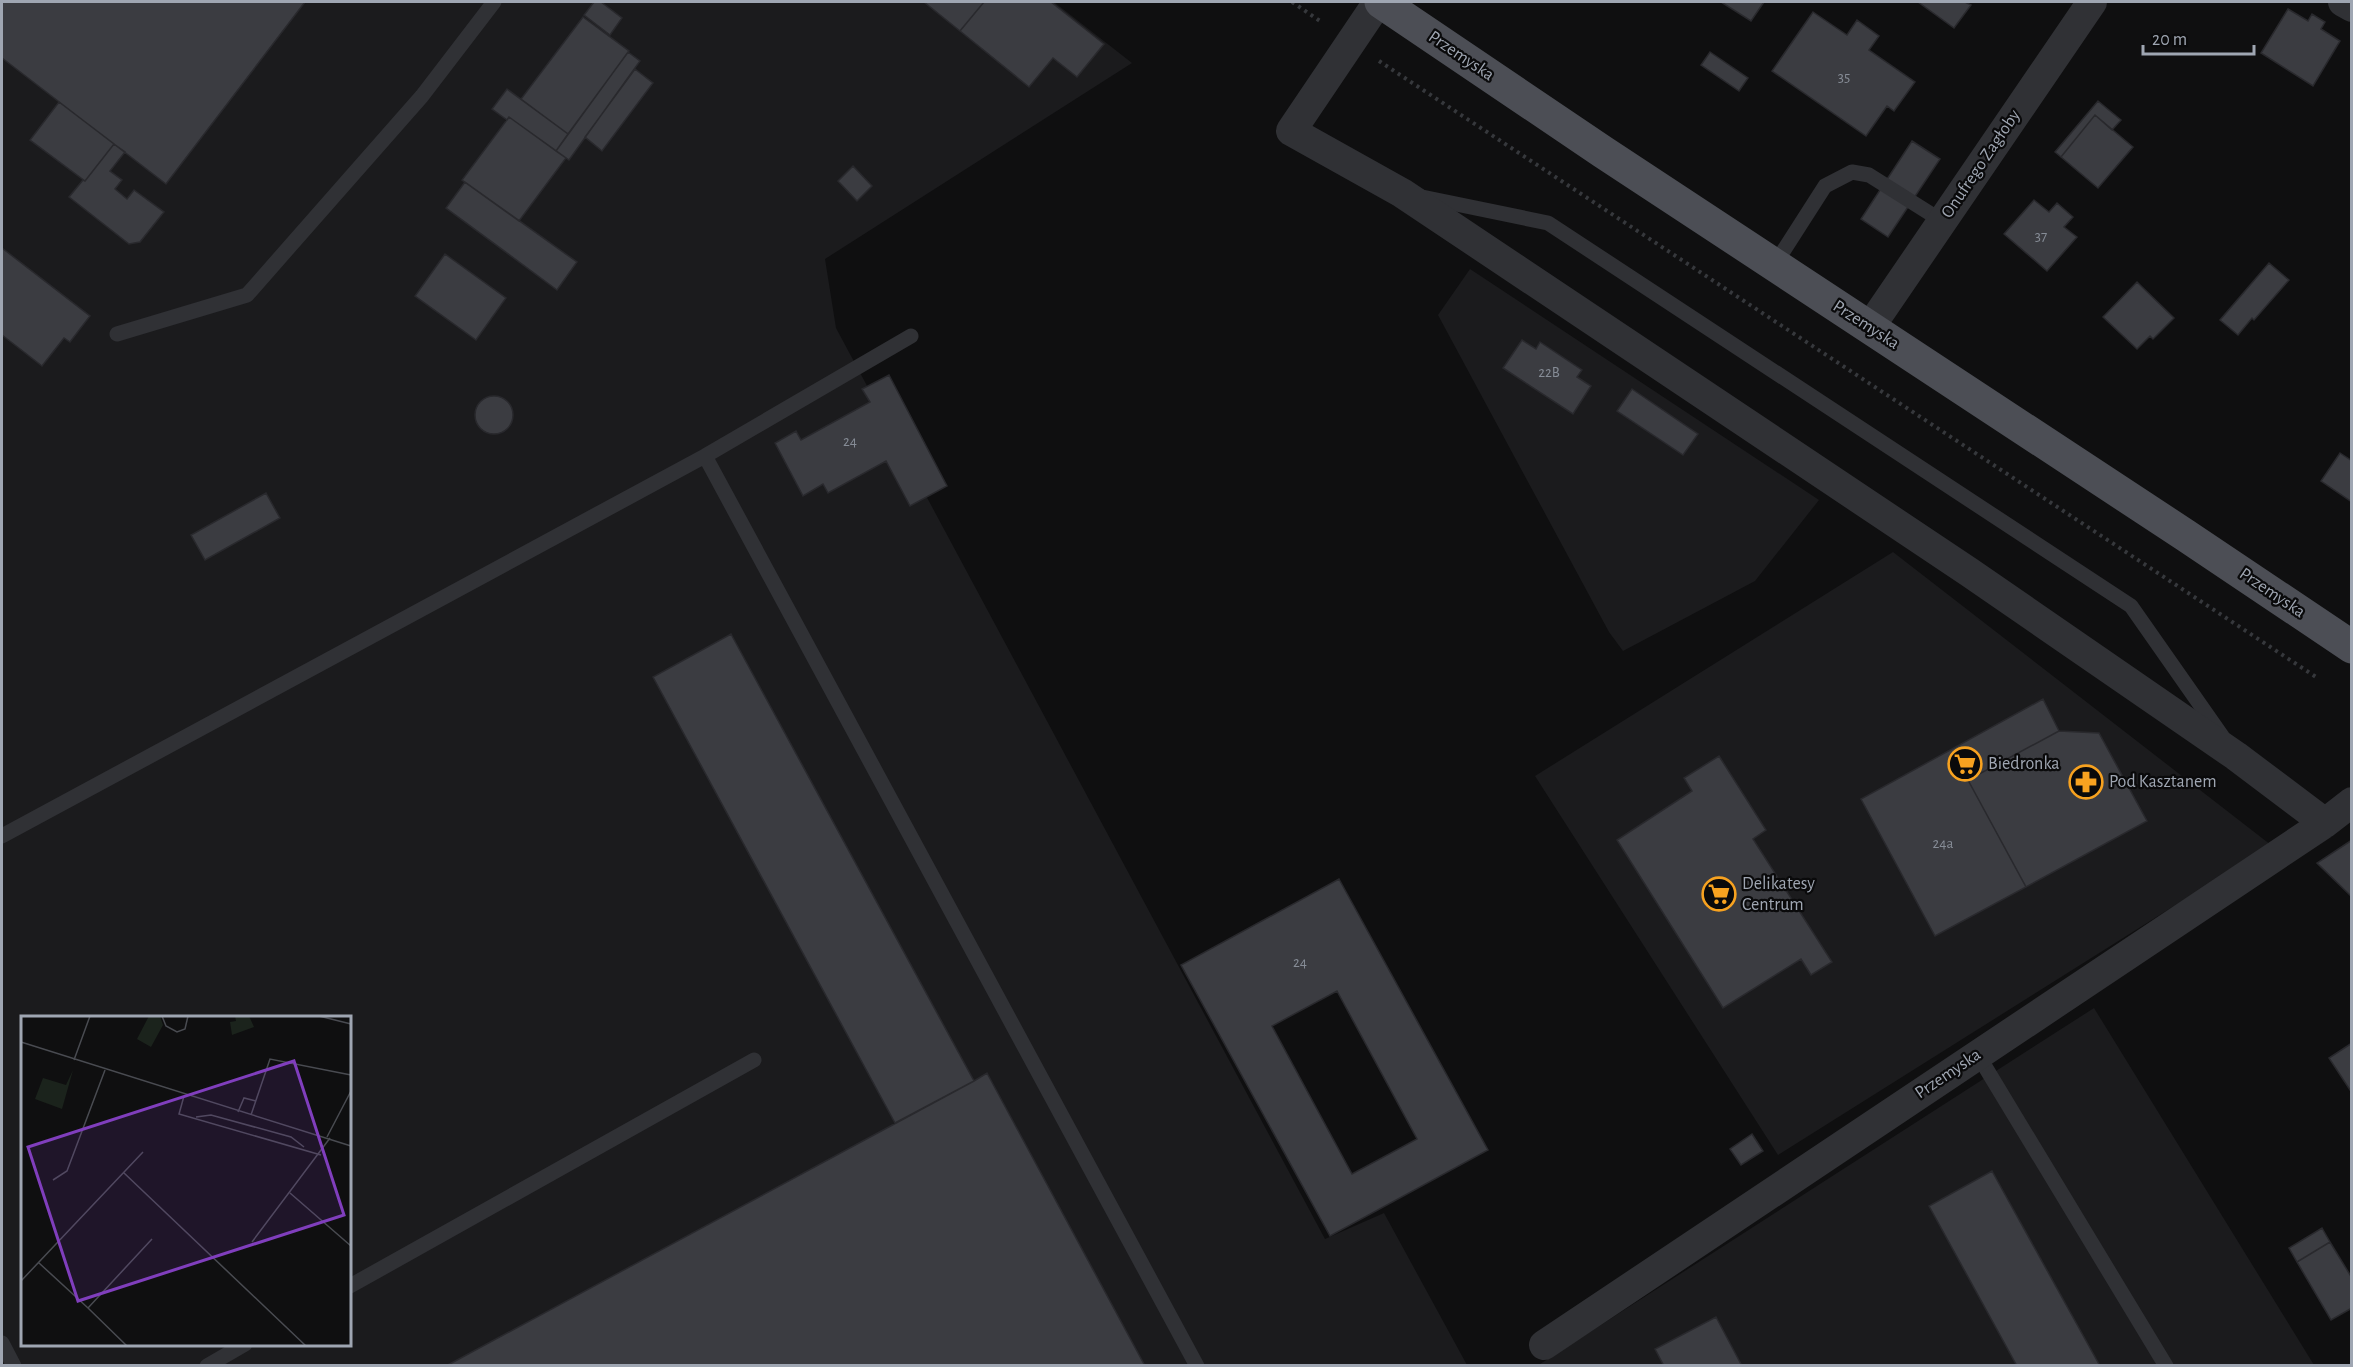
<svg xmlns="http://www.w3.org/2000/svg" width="2353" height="1367" font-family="'Alegreya Sans',sans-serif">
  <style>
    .built { fill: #1b1b1d; fill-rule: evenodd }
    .building { fill: #3b3c41; stroke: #29292d; stroke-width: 1.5; fill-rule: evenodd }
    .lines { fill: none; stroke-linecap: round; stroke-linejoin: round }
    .path { stroke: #36383c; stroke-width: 4; stroke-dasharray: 3 4.5; stroke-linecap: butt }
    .lane { stroke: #303135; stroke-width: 15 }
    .street { stroke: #303135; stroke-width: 30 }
    .primary { stroke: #4c4e55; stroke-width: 33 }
    .labels { text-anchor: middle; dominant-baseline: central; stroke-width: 4.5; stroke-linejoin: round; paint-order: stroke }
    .number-label { font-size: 15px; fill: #868c96 }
    .street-label { font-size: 18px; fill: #9fa6b2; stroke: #0a0a0b }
    .poi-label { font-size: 18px; fill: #9fa6b2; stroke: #0a0a0b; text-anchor: start }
    .inset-road { fill: none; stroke: #494b51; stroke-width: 1.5 }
    .view { fill: #803ebd; fill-opacity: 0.15; stroke: #803ebd; stroke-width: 3 }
    .inset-edge { fill: none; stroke: #9fa6b2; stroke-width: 3 }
  </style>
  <rect width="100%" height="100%" fill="#0f0f10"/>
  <path class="built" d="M2,2H1054L1132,63L825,259L836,328L1325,1239L1384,1213L1467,1365L2,1366ZM22,1018H350V1344H22Z
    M1470,269L1819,500L1755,581L1623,651L1609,632L1438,315Z
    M1893,552L2271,845L1778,1155L1535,776Z
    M2094,1008L2314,1365L1537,1366Z"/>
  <path class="building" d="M2,2H305L166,184L2,58Z
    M594,2H601L622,18L610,35L584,15Z
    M924,2H984L960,31Z
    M984,2H1051L1104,44L1077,77L1053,58L1029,87L960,31Z
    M1721,2H1764L1751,21Z
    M1918,2H1965L1971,5L1954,28Z
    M2288,9L2308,21L2312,14L2325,22L2321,29L2340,41L2313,86L2261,53Z
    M1813,12L1847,35L1857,20L1879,36L1869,50L1915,82L1894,111L1887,106L1866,136L1772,71Z
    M583,17L629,51L568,134L521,99Z
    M628,52L640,61L569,160L556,151Z
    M1710,52L1748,78L1739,91L1701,65Z
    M635,69L653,83L602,151L585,137Z
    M507,89L568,134L556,151L509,117L507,120L492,109Z
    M2098,101L2121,120L2112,130L2095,115L2061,157L2055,152Z
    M59,102L114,144L85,181L30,140Z
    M2095,115L2133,147L2098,188L2061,157Z
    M509,117L566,158L519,221L462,180Z
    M1912,141L1940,159L1888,237L1861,219Z
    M114,144L125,152L110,171L122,180L115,189L127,199L134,190L164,212L140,242L129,244L69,197L83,180L85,181Z
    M853,166L872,186L857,201L838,181Z
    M465,182L577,262L557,290L446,208Z
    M2034,200L2049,212L2057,203L2073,217L2064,227L2077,237L2047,271L2004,234Z
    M2,248L90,316L70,342L64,338L42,366L2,335Z
    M445,254L506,298L476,340L415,296Z
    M2269,263L2289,280L2254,320L2252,318L2238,335L2220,320Z
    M2137,282L2174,318L2153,339L2150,336L2137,349L2103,317Z
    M1522,340L1536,349L1540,342L1582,370L1577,377L1591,386L1573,414L1503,368Z
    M889,375L947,486L910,506L886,461L828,493L823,484L803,496L775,443L796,431L801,440L870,402L862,389Z
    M1632,389L1698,434L1683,455L1617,411Z
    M475 415a19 19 0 1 1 38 0a19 19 0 1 1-38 0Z
    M2340,453L2352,461V502L2321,481Z
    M266,493L280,518L205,560L191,535Z
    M731,634L974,1081L895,1123L653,677Z
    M2043,699L2059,731L1968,780L2026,887L1935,936L1861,799Z
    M2059,731L2099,733L2147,821L2026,887L1968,780Z
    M1719,756L1766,830L1753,839L1832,962L1811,975L1801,959L1723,1008L1617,840L1692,791L1684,778Z
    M2352,840V897L2317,863Z
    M1339,879L1488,1150L1330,1236L1181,965ZM1337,991L1417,1139L1352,1174L1272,1026Z
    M2352,1043V1093L2329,1058Z
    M987,1073L1145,1366H446L974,1081Z
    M1752,1134L1763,1151L1741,1165L1730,1149Z
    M1992,1171L2100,1366H2017L1929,1206Z
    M2322,1228L2330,1242L2297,1262L2289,1248Z
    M2330,1242L2352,1278V1308L2331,1320L2297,1262Z
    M1716,1317L1742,1366H1664L1655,1349Z"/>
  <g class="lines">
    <path class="path" d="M1292,2L1323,23
      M1379,61L2316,677"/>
    <path class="lane" d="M1422,197L1548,223L2131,606L2222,736
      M1775,264L1825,186L1852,172L1869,175L1942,221
      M117,334L247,295L422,96L494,2
      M705,456L1197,1366
      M2,836L705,456L911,336
      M1978,1055L2166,1366
      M350,1286L754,1060
      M2,1343L14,1366
      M207,1366L245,1344"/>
    <path class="street" d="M1378,2L1291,131L1402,193L1969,572L2236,756L2325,823
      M2343,2L2352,7
      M1870,327L2092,2
      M1544,1345L2325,823L2352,802"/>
    <path class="primary" d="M1381,2L1603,152L2185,535L2352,647"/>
  </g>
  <defs>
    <g id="supermarket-ring" transform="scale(1.725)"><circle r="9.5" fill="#0a0a0b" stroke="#f7a220" stroke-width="1.5"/><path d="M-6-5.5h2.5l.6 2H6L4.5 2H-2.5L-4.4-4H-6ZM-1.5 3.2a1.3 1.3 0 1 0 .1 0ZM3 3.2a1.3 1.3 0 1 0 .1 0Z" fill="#f7a220"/></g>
    <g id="pharmacy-ring" transform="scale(1.725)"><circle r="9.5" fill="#0a0a0b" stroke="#f7a220" stroke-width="1.5"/><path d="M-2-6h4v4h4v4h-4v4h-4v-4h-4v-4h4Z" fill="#f7a220"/></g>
  </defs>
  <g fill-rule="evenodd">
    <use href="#supermarket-ring" x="1965" y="764"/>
    <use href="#pharmacy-ring" x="2086" y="782"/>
    <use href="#supermarket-ring" x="1719" y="894"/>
  </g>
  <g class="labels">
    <g class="number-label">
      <text x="1844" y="77">35</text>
      <text x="2041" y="236">37</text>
      <text x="1549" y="372">22B</text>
      <text x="850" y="441">24</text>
      <text x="1943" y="843">24a</text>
      <text x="1300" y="962">24</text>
    </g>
    <g class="street-label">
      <text transform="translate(1461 56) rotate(34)">Przemyska</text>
      <text transform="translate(1981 164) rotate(-56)">Onufrego Zagłoby</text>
      <text transform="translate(1866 325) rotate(33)">Przemyska</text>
      <text transform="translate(2272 593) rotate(34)">Przemyska</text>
      <text transform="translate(1948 1074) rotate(-34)">Przemyska</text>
    </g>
    <g class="poi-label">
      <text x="1988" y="764">Biedronka</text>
      <text x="2109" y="782">Pod Kasztanem</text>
      <text x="1742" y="884">Delikatesy<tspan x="1742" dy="21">Centrum</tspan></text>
    </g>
  </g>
  <g transform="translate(21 1016)">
    <rect width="330" height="330" fill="#0f0f10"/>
    <path d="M128,0H139L142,9L130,31L116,23ZM214,0H228L233,11L211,19L209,6L215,5ZM52,54L41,93L14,83L22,62L45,69Z" fill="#1b231c"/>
    <path class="inset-road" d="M141,0L145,10L156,16L164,13L167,0M298,0L330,8M0,26L330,130M53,44L69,0M163,80L158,98L300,139M217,96L223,82L235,85M230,99L249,43L330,59M175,101L190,99L270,121L283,131M306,121L330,75M103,157L285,330M32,164L46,155L84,54M269,177L330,230M231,226L309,122M18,247L67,292L131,223M0,265L122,136M67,292L106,330"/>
    <path class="view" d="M273,45L323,199L57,285L7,131Z"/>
    <rect width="330" height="330" class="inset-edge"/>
  </g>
  <rect width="2353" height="1367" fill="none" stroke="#9fa6b2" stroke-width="6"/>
  <path d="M2143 45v9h111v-9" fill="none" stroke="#9fa6b2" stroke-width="3"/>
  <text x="2152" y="45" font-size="18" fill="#9fa6b2" stroke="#0a0a0b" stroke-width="4.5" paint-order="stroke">20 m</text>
</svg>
